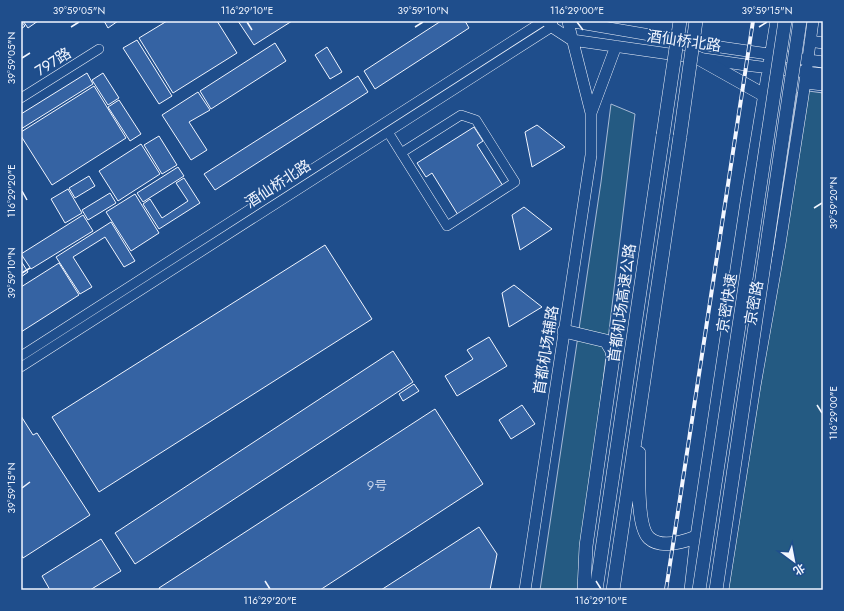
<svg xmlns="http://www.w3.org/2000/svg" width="844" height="611" font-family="Jost,'Noto Sans SC',sans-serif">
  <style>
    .green { fill: #245a82; stroke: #a8bbd7 }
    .building { fill: #3563a3; stroke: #f2f6ff }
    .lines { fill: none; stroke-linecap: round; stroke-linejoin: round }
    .minor-casing { stroke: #f2f6ff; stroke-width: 10 }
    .major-casing { stroke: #f2f6ff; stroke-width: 12 }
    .highway-casing { stroke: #f2f6ff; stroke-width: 14 }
    .minor { stroke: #1f4e8c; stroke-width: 9 }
    .major { stroke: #1f4e8c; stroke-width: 11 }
    .highway { stroke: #1f4e8c; stroke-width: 13 }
    .rail-casing { stroke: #f2f6ff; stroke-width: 4 }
    .rail { stroke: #1f4e8c; stroke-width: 2.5; stroke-dasharray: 8; stroke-linecap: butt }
    .highway-bridge-casing { stroke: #f2f6ff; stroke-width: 14; stroke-linecap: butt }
    .highway-bridge { stroke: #1f4e8c; stroke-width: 13 }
    .ticks { fill: none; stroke: #f2f6ff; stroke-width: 1.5 }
    .labels { text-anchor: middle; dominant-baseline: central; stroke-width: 3; stroke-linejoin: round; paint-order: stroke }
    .number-label { font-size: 13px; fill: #c3d1e8 }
    .street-label { font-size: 15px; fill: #f2f6ff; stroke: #1f4e8c }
    .neatline { fill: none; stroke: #f2f6ff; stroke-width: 1.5 }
    .ticks-label { font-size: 10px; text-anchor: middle; fill: #f2f6ff }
  </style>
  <rect width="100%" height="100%" fill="#1f4e8c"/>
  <path class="green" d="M801,90L823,93V590H722L797,93Z
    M611,104L635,114L578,590H540L601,182Z"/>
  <path class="building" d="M21,21L25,26L21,29Z
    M23,21H38L28,28Z
    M104,21H118L108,28Z
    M167,21H217L237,53L173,93L139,38Z
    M238,21H292L254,45Z
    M441,21H465L469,28L375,89L364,71Z
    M137,40L172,96L159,104L123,48Z
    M275,43L286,61L211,109L200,91Z
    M327,47L342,72L330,79L315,55Z
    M87,73L93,84L21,129V114Z
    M103,73L119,98L108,105L92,80Z
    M358,76L368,92L215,190L204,174Z
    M94,86L126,138L52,185L21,136V132Z
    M198,92L210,110L189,122L207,150L191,160L162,115Z
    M119,100L141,134L130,141L108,107Z
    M537,125L565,147L532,167L525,132Z
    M474,127L483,141L477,145L503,186L458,215L432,173L426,177L417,163Z
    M159,136L177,165L162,174L144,145Z
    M141,144L160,174L118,201L99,171Z
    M178,167L184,176L143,202L137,193Z
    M89,176L95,186L75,198L69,188Z
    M184,178L200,203L159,229L143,204L150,199L162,218L188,201L176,183Z
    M68,189L82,213L65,223L51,199Z
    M110,193L116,203L88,220L82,210Z
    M135,194L159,233L131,251L106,212Z
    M524,207L552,229L520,250L512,215Z
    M83,215L93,231L31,269L21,254Z
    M111,222L135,261L124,267L105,237L73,257L92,287L80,294L56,257Z
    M325,245L372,319L99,492L52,417Z
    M21,261L28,272L21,277Z
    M59,263L79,295L21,332V287Z
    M514,285L542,307L509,327L502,293Z
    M489,337L507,366L457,396L445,376L473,359L467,350Z
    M393,351L413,382L135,564L115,533Z
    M414,384L419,391L403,401L399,394Z
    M522,405L535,424L511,439L499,420Z
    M435,409L483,484L320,590H160L159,588Z
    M21,416L33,435L37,433L90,515L23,558L21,554Z
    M479,527L497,554L490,590H381Z
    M101,539L121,571L90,590H50L42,576Z"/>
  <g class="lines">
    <g class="minor-casing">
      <path id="minor" d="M21,98L99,49
        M388,132L447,226L515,182L476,120L461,115L401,153
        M21,356L543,21
        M21,367L552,27L553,21"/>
    </g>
    <g class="major-casing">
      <path id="major" d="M547,21L552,27L572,40L753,66L823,74
        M568,21L720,47L823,62
        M810,41L823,43
        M805,83L823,85
        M591,113L616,46
        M525,590L591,155V113L568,22
        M690,590L696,537L746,202L776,21
        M723,590L755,386L780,244L803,96L813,21"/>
    </g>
    <g class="highway-casing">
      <path id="highway" d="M698,58L764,95
        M564,331L606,341L612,351L613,358L586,546L584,590
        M639,453C639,471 636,526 649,538C661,549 683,542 696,537
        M596,590L663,135
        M613,590L680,136"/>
    </g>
    <use href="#minor" class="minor"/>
    <use href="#major" class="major"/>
    <use href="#highway" class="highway"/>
    <g class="rail-casing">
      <path id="rail" d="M666,590L753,21"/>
    </g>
    <use href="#rail" class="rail"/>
    <g class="highway-bridge-casing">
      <path id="highway-bridge" d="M663,135L680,21
        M680,136L696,21
        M699,590L785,21
        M716,590L800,21"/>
    </g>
    <use href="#highway-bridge" class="highway-bridge"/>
  </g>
  <path class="ticks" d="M247,22L252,30M577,22L583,30M71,27L79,22M415,27L423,22M759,27L767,22M22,58L30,53M22,191L27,200M814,208L822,203M22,273L30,268M817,405L822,413M22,488L30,482M265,581L270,589M596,581L601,589"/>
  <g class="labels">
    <g class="number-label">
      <text x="377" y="485">9号</text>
    </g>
    <g class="street-label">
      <text transform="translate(684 41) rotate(8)">酒仙桥北路</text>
      <text transform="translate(53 62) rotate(-32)">797路</text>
      <text transform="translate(278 184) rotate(-33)">酒仙桥北路</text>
      <text transform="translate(622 303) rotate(-82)">首都机场高速公路</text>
      <text transform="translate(727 303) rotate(-81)">京密快速</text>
      <text transform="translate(754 303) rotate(-80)">京密路</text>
      <text transform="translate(546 350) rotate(-81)">首都机场辅路</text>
    </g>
  </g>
  <rect width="844" height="611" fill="none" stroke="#1f4e8c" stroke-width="44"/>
  <g transform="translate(794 561) rotate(148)" stroke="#1f4e8c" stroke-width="3" paint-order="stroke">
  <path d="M0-3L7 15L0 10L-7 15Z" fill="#f2f6ff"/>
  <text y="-6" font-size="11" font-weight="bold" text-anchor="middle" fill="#f2f6ff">北</text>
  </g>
  <rect x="22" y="22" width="800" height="567" class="neatline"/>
  <g class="ticks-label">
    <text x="79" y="14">39°59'05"N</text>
    <text x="247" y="14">116°29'10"E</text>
    <text x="423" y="14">39°59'10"N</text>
    <text x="577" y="14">116°29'00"E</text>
    <text x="767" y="14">39°59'15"N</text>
    <text transform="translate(11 58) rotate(-90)" y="4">39°59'05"N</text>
    <text transform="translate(11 191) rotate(-90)" y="4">116°29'20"E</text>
    <text transform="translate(833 203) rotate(-90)" y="4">39°59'20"N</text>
    <text transform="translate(11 273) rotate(-90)" y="4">39°59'10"N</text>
    <text transform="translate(833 413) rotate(-90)" y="4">116°29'00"E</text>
    <text transform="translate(11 488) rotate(-90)" y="4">39°59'15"N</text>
    <text x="270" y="604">116°29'20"E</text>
    <text x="601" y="604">116°29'10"E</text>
  </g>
</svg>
